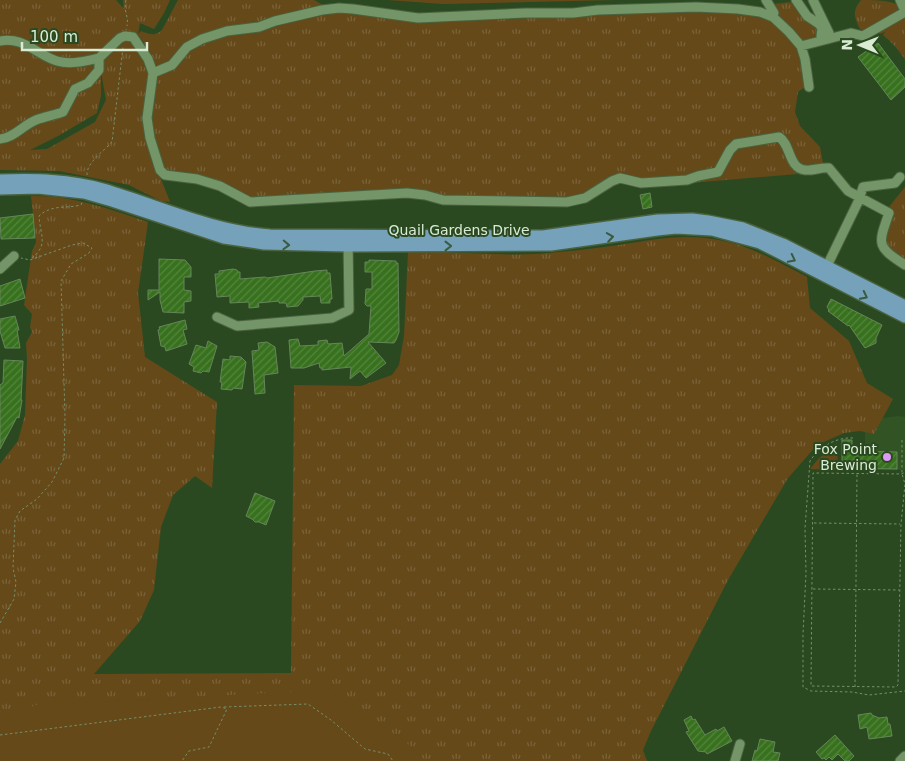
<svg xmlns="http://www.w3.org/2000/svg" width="905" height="761" font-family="'DejaVu Sans',sans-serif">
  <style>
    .built { fill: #325424 }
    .grass { fill: url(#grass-tufts); fill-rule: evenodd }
    .park { fill: #654919 }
    .building { fill: url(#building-hatch); stroke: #65865a }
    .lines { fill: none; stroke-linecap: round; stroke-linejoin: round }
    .minor-casing { stroke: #4a633f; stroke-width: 11 }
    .major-casing { stroke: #4a633f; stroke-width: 14 }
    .path { stroke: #768f6d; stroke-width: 1; stroke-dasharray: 2.5 2.5; stroke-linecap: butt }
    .minor { stroke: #749568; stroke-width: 9 }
    .major { stroke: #75a1bb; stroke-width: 11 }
    .oneway { stroke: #3a5b3f }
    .poi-dot { fill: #dd99f3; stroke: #2b4920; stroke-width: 2 }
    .labels { text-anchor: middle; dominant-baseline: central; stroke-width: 4; stroke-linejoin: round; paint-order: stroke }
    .street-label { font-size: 14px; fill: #d9ebd3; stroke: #2b4920 }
    .poi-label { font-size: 14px; fill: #d9ebd3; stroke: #2b4920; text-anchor: end }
  </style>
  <defs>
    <pattern id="grass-tufts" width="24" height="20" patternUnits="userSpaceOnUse" patternTransform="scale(1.25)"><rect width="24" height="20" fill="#654919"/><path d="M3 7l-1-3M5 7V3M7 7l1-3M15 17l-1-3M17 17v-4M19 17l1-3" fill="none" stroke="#7a633a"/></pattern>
    <pattern id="building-hatch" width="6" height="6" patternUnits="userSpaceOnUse" patternTransform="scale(1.25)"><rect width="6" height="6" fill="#38711e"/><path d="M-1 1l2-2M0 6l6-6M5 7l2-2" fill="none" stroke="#54853e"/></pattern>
  </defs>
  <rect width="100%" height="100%" fill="#2b4920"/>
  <path class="built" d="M898,416L905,417V470H876V450L865,449V432H874L875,419Z"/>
  <path class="grass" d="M0,0H116L124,9L123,0H170L164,13L154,29L140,23L138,34L141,31C149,34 155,37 162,30L178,0H314L321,4L327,11L355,12L420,22H437L688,11L748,14L774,23L786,33L795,45L802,63L805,87L798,92L795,112L800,126L820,147L823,163L807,175L797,174L654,186L621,179L588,193L569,199L348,193L320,194L310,196L253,199L172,174L163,169C158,154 151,127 151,111C151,105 153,98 154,92C159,64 155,57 138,35L136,40L145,60L151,81L144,108L150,151L170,202L161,201L129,185L59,171L0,170ZM101,72L106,100L95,122L47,149L30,150L58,136L97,113L101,96Z
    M388,0H615L443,4Z
    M861,0C872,0 892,0 899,6L898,11L882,22L864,31L860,29C854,17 852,11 861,0Z
    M792,2L820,30L819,35L802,42L779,18L773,4Z
    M905,17V59C898,50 888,36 877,32Z
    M905,187V259L894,254L884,247L893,211L889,207Z
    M31,196C71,195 110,209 148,222L138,293L145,357L217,402L212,488L195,476L173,495L161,527L154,590L140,621L94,674L291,673L294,385L361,386L392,375L399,365L404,336L408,252C450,251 494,256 536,254C564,252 592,249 619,245C657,239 690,232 728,242C757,249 781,264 807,277L810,308L849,341L867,383L893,399L874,434L860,431L844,433L817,445L788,478L728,580L651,731L643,750L647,761H0V464L18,441L25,415L27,359L26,343L32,332L30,327L32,314L24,305L32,251L36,242Z"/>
  <path class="park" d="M837,443L838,470L810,469L818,459Z
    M328,690L406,742L426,761H0V723L35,705Z"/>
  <path class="building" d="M878,43L905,79V87L891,100L858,57Z
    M650,193L652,207L643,209L640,195Z
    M33,214L35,238L1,239L0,218Z
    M159,259L185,260L191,267V277H184V290L191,291V301L184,302V313L163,312L160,300V292L148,300V290H159Z
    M369,260L396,261V263H398L399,332L396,340L394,343L368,342L386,363L366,378L360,371L350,379L351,367L322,370V368H320L319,363L304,368H291L289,340L298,339L300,346L318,345V341L327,340L328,344L342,343L344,356L369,334L371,306H367L365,304L366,289H372V272H365V262H369Z
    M233,269L237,270L238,272H240V279L265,277L267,278L315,271L327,270V273H330L332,299H330V303H321L320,296L303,297V300L298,306L287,307L286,303H279V301L258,303L259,307L249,308V302L230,303V296L217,297L215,274H219V271Z
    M20,279L25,298L0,306V286Z
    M831,299L882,325L876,338V343L865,348L849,325L848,326L828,311L829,310L827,307Z
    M15,316L19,330H17L20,348H5L0,331V319Z
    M185,320L187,329L183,330L187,344L166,351L165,347L161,346L158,330L160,329L159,327Z
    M208,341L217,346L209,372L203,371L201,373L193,371L194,367L189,364L196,345L206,348Z
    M267,342L275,347L278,373L264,375L265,393L255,394L252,351L259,350L258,343Z
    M230,356L241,357L246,362L242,389L233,388L232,390L221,389L222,382H220L223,359L230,360Z
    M4,360L23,361L21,400H22L19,418L17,417L0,449V385L3,383Z
    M842,440H852V451L897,452V469L842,468Z
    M255,493L275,501L266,525L259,522H255L252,519L246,516Z
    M871,713L872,715L879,718L887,717L888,724H890L892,736L869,739L867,727L860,729L858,715Z
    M691,716L693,720L695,719L705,735L716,729L717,731L724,727L732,741L707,754L706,752L698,751L686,732L689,731L684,720Z
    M835,735L854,756L849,761H845L838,754L832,760L829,757L826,760L824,758L822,759L816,752Z
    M760,739L775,742L773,752L780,753L778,761H752L755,750L757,751Z"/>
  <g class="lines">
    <g class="minor-casing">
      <path id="minor" d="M766,0L774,13L773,17
        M796,0L807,16L819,24L822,28L821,36L823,39
        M813,0L829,33L828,38
        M900,0L905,11
        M0,41C23,36 37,55 57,61C71,65 85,61 99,58
        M801,46L851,33L863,36L905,12
        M153,73L172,65L187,47L202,39L227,31L259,27L275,21L322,10L339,8L353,9L418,18L525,13H573L598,10L696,7L738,9L760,12L773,17L789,32L801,46L805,59L809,87
        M0,139C14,138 23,125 36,120C44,117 54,115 63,112L75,89L88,83L99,70V58L120,38L125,36L133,37L148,59L153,73L147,118L150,138L160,170L165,175L197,179L220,186L250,202L407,193L425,195L443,200L567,202L585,198L612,181L620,178L641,183L687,180L698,176L718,172L730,150L736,144L779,137C791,144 788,168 805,170C813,171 821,167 829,168L848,191L889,213C878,245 876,246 905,265
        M0,269L14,256
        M825,270L859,200L863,187L895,183L900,177
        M217,317L237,326L332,318L349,310L348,239
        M735,761L740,744
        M900,761L905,756"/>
    </g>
    <g class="major-casing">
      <path id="major" d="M0,180C35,179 69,179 103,189C158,205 212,231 270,235L543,236L658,220L692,219L708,221L743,228L783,244L905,306
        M0,189L38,188L84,193L112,201L224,238L264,244L347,246L551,245L657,230L676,228L712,230L760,243L905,317"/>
    </g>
    <path class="path" d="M126,0C123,11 129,16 127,26
      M87,175C86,163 104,151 112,142L123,47
      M32,258C49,244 40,235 39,216C52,204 65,209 81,205L82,202
      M853,438C836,437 819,447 810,461L805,528L806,573L803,634V687L811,691L852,692L869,695L905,691
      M902,440V474L905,484L901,524L898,685L896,687L811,686L813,473L902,474L905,472
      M814,523L900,524
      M813,589L899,590
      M0,623L14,599L16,582L13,568L15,520L20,511L37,499L52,482L64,458L65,416L61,281L71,264L89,253L92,248L83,243L72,245L30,260L21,258
      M855,687L857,474
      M224,707L308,704L331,720L365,749L388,754L393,761
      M0,735L221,707L227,709L209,747L189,751L182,761"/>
    <use href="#minor" class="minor"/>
    <use href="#major" class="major"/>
  </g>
  <defs><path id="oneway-chevron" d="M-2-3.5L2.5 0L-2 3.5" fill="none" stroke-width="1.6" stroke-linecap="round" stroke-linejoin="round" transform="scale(1.25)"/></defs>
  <g class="oneway">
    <use href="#oneway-chevron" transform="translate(610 237) rotate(-9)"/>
    <use href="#oneway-chevron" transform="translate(286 245) rotate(2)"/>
    <use href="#oneway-chevron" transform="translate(448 246)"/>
    <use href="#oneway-chevron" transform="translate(792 259) rotate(27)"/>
    <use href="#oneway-chevron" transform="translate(864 296) rotate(27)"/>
  </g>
  <circle class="poi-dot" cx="887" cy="457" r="5"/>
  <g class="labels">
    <g class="street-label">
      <text x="459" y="230">Quail Gardens Drive</text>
    </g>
    <g class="poi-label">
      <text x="877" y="449">Fox Point<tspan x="877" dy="16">Brewing</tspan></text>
    </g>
  </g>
  <g transform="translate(860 45) rotate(271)" stroke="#2b4920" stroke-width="4" paint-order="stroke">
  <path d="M0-4L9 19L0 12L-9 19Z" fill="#d9ebd3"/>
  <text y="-8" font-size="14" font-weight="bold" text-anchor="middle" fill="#d9ebd3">N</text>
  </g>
  <path d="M22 42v8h125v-8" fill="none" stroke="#d9ebd3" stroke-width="2.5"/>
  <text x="30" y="42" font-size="15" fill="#d9ebd3" stroke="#2b4920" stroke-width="4" paint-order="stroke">100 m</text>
</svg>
